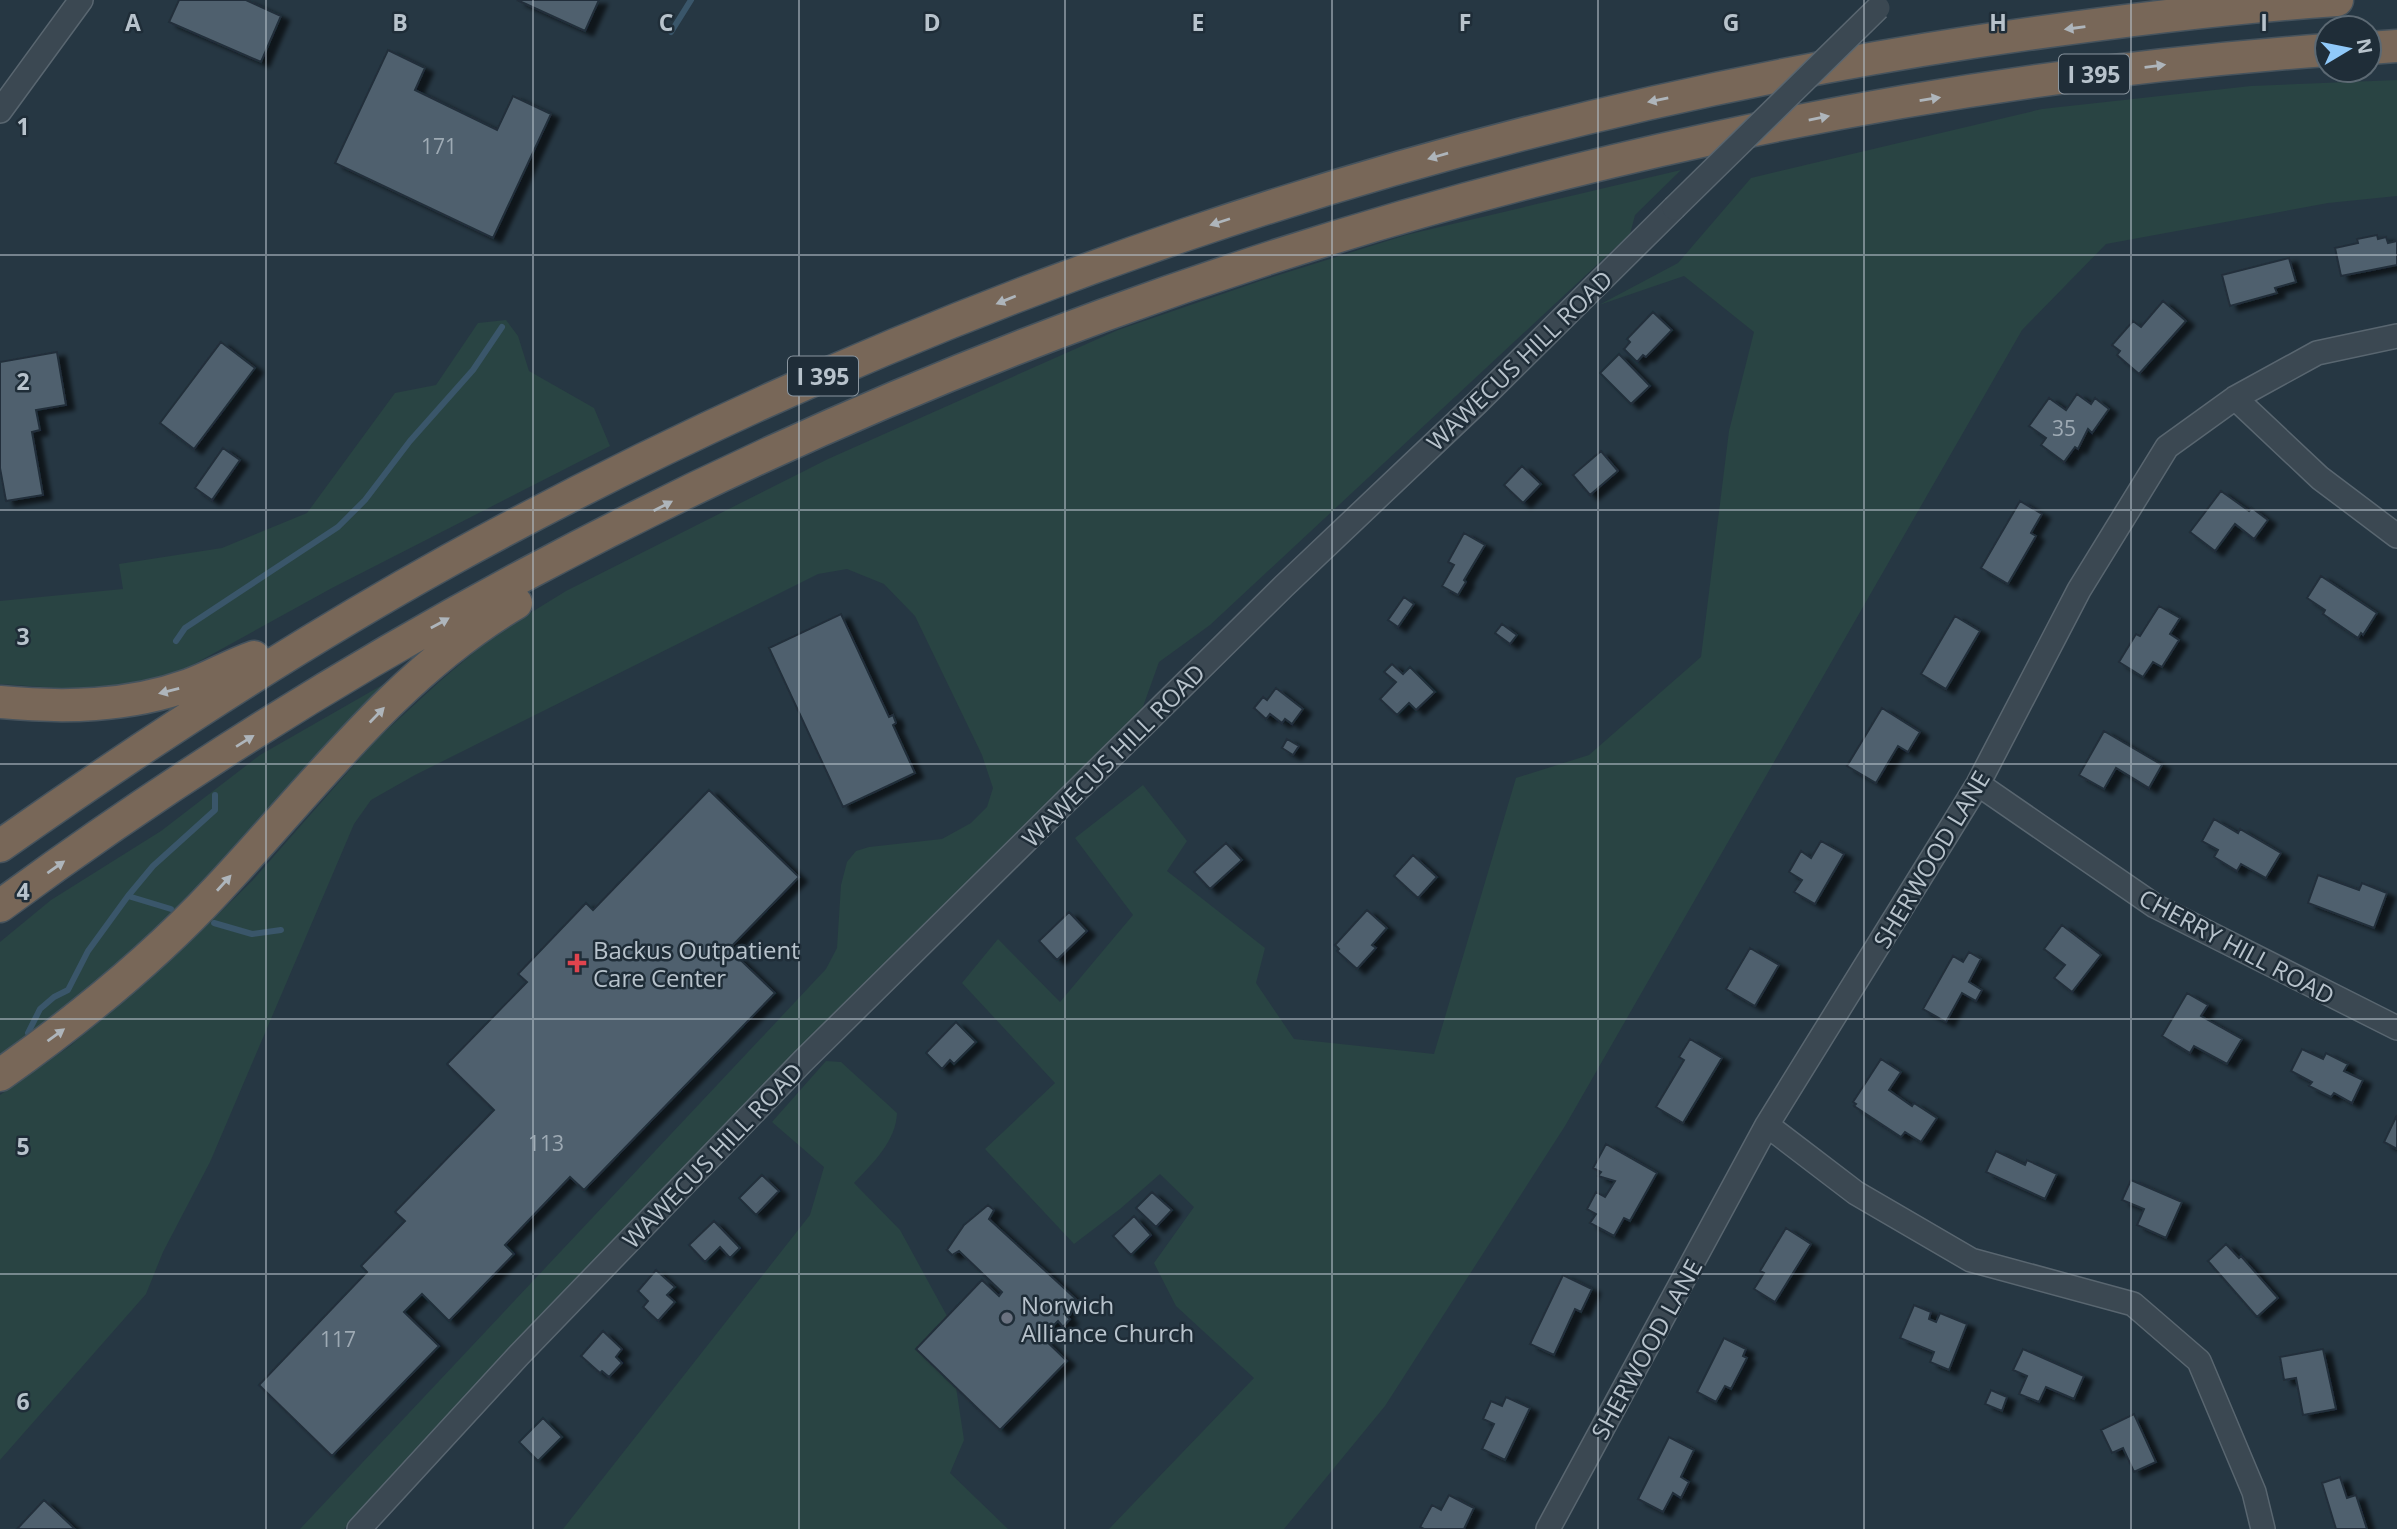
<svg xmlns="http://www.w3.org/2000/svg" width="2397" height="1529" font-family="'Open Sans',sans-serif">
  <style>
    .green { fill: #294443 }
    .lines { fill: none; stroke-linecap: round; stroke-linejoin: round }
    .stream { stroke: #3a566a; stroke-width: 6 }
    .building { fill: #4f616e; stroke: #222f3a; stroke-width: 2; filter: url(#shadow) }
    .minor-casing { stroke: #596670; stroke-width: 26 }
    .highway-casing { stroke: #46535d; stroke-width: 35 }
    .minor { stroke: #3b4852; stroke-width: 23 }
    .highway { stroke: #786758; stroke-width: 32 }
    .minor-bridge-casing { stroke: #596670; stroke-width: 26; stroke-linecap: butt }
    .minor-bridge { stroke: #3b4852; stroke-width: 23 }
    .oneway { fill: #aeb5bb }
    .grid { fill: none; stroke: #b8c3cc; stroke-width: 2; stroke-opacity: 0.55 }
    .health-dot { fill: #e0444e; stroke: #1f2d38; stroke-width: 2.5 }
    .worship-dot { fill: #6b7280; stroke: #1f2d38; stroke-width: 2.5 }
    .labels { text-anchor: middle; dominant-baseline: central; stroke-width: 5; stroke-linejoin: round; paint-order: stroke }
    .number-label { font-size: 21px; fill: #9eaab4 }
    .shield { fill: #1f2d38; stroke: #8a96a0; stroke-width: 2 }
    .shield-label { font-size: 23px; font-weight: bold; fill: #b8c3cc }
    .street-label { font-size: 24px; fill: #b8c3cc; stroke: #1f2d38 }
    .poi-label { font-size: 24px; fill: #b8c3cc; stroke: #1f2d38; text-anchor: start }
    .grid-label { font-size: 23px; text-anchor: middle; font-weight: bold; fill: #b8c3cc; stroke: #1f2d38; stroke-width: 5; stroke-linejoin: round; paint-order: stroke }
  </style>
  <defs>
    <filter id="shadow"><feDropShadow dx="8" dy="4.5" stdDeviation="2" flood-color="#0009"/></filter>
  </defs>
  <rect width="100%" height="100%" fill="#263743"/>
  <path class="green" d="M2397,80V196L2328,203L2106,244L2022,330L1565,1126L1385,1406L1284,1529H1109L1254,1378L1176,1306L1154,1263L1194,1207L1160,1174L1120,1209L1074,1244L985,1149L1055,1083L962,983L998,939L1060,1002L1133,915L1075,838L1143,785L1187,841L1167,871L1265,948L1256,983L1294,1039L1434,1054L1516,778L1589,755L1701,657L1729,431L1754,332L1684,276L1599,305L1678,263L1751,178L2042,109L2251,86Z
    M1681,170L1635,215L1630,234L1210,625L1159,662L1140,715L344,1529H300L826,969L837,948L841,885L847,862L856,851L869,847L942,839L971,823L987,807L993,788L982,755L915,616L884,584L847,569L818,574L415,775L371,800L354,824L210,1162L163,1252L146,1294L0,1460V1095L70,1046L193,939L252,881L376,740L439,682L493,636L566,591L828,459L1118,330L1263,280L1406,235Z
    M506,320L518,336L529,371L594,408L610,446L332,588L169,678L98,691L0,684V601L123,589L119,564L222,548L307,513L395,393L436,385L478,323Z
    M398,676L176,916L0,1061V942L51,900L161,831L260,755Z
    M826,1061L841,1062L897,1113C896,1141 873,1163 854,1183L900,1230L947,1316L916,1348L956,1387L964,1440L950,1473L1008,1529H563L810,1215L824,1167L772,1122Z"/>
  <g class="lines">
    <path class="stream" d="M671,32L691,0
      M176,641L185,628L338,527L365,500L410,441L473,370L502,327
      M128,896L171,909
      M214,923L252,934L281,930
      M28,1033L40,1009L54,997L68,990L88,951L128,896L153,866L215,810V795"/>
  </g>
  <path class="building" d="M179,0H246L281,16L261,62L169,22Z
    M517,0H599L585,31Z
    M388,50L425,68L415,90L497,130L513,96L551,114L493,238L335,163Z
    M2377,235L2378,239L2386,237L2388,243L2397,241V265L2341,276L2335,248L2358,243L2357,239Z
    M2289,258L2296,282L2275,288L2277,293L2230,306L2222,275Z
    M2163,301L2186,321L2139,374L2117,355L2120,351L2112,345L2133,321L2141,327Z
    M1653,312L1672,330L1646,357L1643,355L1637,362L1624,349L1630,342L1627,339Z
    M221,342L255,368L194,449L160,423Z
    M57,352L66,405L36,410L40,430L32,432L43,495L6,501L0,468V362Z
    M1619,354L1650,386L1631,404L1600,373Z
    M2077,394L2091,404L2095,398L2109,409L2092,433L2088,429L2078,449L2075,447L2064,462L2041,445L2046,438L2029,426L2049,398L2066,410Z
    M223,448L240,460L212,500L195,488Z
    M1601,451L1618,471L1590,495L1573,475Z
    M1522,466L1541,484L1523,503L1504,485Z
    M2221,491L2249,511L2252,508L2268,520L2254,539L2235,524L2215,551L2190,532Z
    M2020,501L2042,514L2031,533L2036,536L2008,584L1981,568Z
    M1464,533L1485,545L1464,580L1466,582L1458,595L1442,586L1454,565L1448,562Z
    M2321,576L2377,613L2363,635L2361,633L2358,638L2323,614L2325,610L2307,598Z
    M1404,597L1414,604L1398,627L1388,620Z
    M2159,606L2180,618L2170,634L2179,640L2162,667L2153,662L2143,677L2119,662L2136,634L2140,636Z
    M841,614L889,717L893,715L896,723L893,725L915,773L843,807L769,648Z
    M1955,616L1980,631L1946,689L1921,674Z
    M1502,624L1517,635L1510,644L1495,633Z
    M1392,664L1403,674L1410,667L1435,692L1416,710L1409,703L1397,715L1380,699L1396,682L1384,672Z
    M1276,688L1303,709L1292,724L1285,719L1282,723L1270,714L1266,719L1254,708L1263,697L1267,700Z
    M1882,708L1920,732L1908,752L1898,746L1876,783L1847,766Z
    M2104,731L2162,765L2149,788L2116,768L2104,789L2079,775Z
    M1287,739L1299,746L1293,755L1282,748Z
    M709,790L799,877L729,949L775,993L584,1190L570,1177L505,1245L514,1254L449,1321L422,1294L404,1312L439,1346L332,1456L259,1385L367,1272L361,1266L405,1221L395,1212L494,1110L447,1064L527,982L518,974L586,903L593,910Z
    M2214,819L2238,833L2240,829L2281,853L2266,878L2241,864L2237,871L2214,857L2218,850L2202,841Z
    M1821,841L1844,854L1815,904L1794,892L1802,880L1789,872L1801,851L1811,858Z
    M1226,843L1242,860L1210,889L1194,872Z
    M1413,855L1437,877L1418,898L1394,876Z
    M2318,875L2359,890L2362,883L2387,893L2374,928L2308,903Z
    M1367,910L1387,928L1372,945L1376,948L1357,969L1337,951L1339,949L1335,945Z
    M1069,912L1087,931L1057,960L1039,941Z
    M2062,925L2101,955L2072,992L2054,978L2065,965L2044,949Z
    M1750,948L1779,965L1755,1006L1726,989Z
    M1969,952L1981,959L1969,982L1982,990L1976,1001L1962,993L1946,1022L1923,1009L1953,956L1963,962Z
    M2187,993L2208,1005L2201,1016L2242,1039L2227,1064L2194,1046L2190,1053L2162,1036Z
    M956,1022L976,1042L954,1064L950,1060L942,1069L926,1053Z
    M1690,1039L1722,1058L1683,1123L1656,1107L1684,1060L1679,1057Z
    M2302,1049L2323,1059L2326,1053L2348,1064L2344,1071L2363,1080L2352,1103L2334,1093L2331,1097L2309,1086L2312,1082L2291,1071Z
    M1881,1059L1901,1072L1889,1090L1912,1106L1914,1103L1937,1118L1921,1142L1905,1132L1901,1137L1854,1106L1856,1104L1853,1102Z
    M2397,1115V1149L2384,1142Z
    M1606,1144L1657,1173L1630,1221L1624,1218L1614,1236L1590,1223L1596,1214L1587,1209L1596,1192L1605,1197L1615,1181L1598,1176L1601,1172L1593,1168Z
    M1996,1151L2025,1165L2027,1160L2057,1174L2045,1199L1986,1172Z
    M762,1175L779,1191L756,1215L739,1198Z
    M2131,1180L2182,1202L2166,1238L2137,1225L2144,1209L2122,1200Z
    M1152,1192L1172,1210L1156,1227L1136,1208Z
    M988,1205L994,1210L989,1219L1077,1300L1064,1314L1070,1319L1063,1327L1058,1321L1042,1337L1067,1361L1000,1430L916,1349L982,1280L999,1296L1002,1292L959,1251L952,1255L947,1250L964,1225Z
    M1134,1216L1151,1235L1131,1255L1113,1236Z
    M714,1221L740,1248L730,1258L720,1247L705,1262L689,1245Z
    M1786,1228L1811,1244L1775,1302L1754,1289L1764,1273L1760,1271Z
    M2226,1244L2239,1258L2241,1256L2278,1298L2257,1317L2208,1261Z
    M656,1270L675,1287L667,1295L675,1302L658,1321L643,1307L648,1301L638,1291Z
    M1563,1275L1592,1289L1581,1312L1575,1309L1554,1355L1530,1344Z
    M1914,1305L1931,1312L1929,1319L1936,1322L1940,1313L1967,1324L1949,1370L1930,1362L1934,1352L1900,1338Z
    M603,1331L622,1349L616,1357L622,1363L609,1377L602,1371L600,1373L581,1356Z
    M1724,1338L1746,1349L1743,1356L1747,1358L1731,1389L1725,1386L1716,1402L1697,1392Z
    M2023,1349L2084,1376L2074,1399L2046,1387L2039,1402L2019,1394L2027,1376L2013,1370Z
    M2323,1349L2336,1409L2303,1415L2296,1378L2284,1380L2280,1357Z
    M1991,1390L2007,1397L2002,1411L1985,1404Z
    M1506,1397L1530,1408L1505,1460L1482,1449L1494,1424L1483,1419L1491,1401L1502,1406Z
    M2134,1414L2156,1462L2134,1472L2123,1448L2112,1453L2101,1430Z
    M543,1418L562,1437L538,1461L519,1442Z
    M1669,1437L1694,1450L1681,1477L1689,1482L1681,1498L1673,1493L1663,1512L1638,1499Z
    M2340,1477L2347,1498L2356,1495L2367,1529H2336L2322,1483Z
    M1449,1495L1474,1508L1464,1529H1424L1420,1527L1432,1505L1441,1510Z
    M44,1500L75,1529H17Z"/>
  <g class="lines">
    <g class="minor-casing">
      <path id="minor" d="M0,111L81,0
        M2235,398L2320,478L2397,536
        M1978,784L2155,906L2397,1028
        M1767,1125L1856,1193L1971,1260L2133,1304L2199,1361L2254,1492L2263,1529
        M359,1529L519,1355L803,1061L1284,586L1477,403L1674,208
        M1548,1529L1767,1125L1978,784L2079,590L2167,447L2235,398L2317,353L2397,336"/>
    </g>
    <g class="highway-casing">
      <path id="highway" d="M2369,48L2397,46
        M0,702C63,708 128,707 189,685C211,677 231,665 254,657
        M0,846C145,744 293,647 448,561C923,299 1437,124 1973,42C2094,24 2215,8 2337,0
        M0,906C673,411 1494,111 2327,50
        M0,1075C78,1020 153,959 218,889C312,789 396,674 516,603"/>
    </g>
    <use href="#minor" class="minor"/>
    <use href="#highway" class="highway"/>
    <g class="minor-bridge-casing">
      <path id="minor-bridge" d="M1674,208L1878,8"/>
    </g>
    <use href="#minor-bridge" class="minor-bridge"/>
  </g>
  <defs><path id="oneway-solid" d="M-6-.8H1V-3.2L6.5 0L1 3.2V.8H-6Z" transform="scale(1.75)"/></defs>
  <g class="oneway">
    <use href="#oneway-solid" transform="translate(2075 28) rotate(172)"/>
    <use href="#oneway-solid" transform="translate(2155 66) rotate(-7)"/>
    <use href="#oneway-solid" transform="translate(1930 99) rotate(-9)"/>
    <use href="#oneway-solid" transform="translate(1658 100) rotate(168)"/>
    <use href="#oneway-solid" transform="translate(1819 118) rotate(-11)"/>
    <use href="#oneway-solid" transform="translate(1438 156) rotate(164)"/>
    <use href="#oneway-solid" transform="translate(1220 222) rotate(162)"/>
    <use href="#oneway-solid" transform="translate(1006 300) rotate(158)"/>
    <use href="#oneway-solid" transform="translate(663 506) rotate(-27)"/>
    <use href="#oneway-solid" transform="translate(440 623) rotate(-29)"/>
    <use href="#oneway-solid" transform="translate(169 691) rotate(166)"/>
    <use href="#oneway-solid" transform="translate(377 715) rotate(-46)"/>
    <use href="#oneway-solid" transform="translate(245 741) rotate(-32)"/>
    <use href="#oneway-solid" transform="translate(56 867) rotate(-35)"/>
    <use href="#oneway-solid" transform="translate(224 883) rotate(-48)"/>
    <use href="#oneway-solid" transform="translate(56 1035) rotate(-36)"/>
  </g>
  <path class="grid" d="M266,0V1529M533,0V1529M799,0V1529M1065,0V1529M1332,0V1529M1598,0V1529M1864,0V1529M2131,0V1529M0,255H2397M0,510H2397M0,764H2397M0,1019H2397M0,1274H2397"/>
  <path class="health-dot" d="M573.5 952.5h7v7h7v7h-7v7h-7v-7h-7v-7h7z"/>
  <circle class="worship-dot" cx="1007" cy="1318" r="7"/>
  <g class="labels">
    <g class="number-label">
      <text x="439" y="146">171</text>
      <text x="2064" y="428">35</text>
      <text x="546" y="1143">113</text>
      <text x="338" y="1339">117</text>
    </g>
    <g class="shield">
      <rect x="2059" y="54.5" width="70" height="39" rx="5"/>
      <rect x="788" y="356.5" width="70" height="39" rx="5"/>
    </g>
    <g class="shield-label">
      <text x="2094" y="74">I 395</text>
      <text x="823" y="376">I 395</text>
    </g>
    <g class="street-label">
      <text transform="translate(1519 360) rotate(-44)">WAWECUS HILL ROAD</text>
      <text transform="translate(1113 755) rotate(-45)">WAWECUS HILL ROAD</text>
      <text transform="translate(1931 859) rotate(-59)">SHERWOOD LANE</text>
      <text transform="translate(2237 946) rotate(28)">CHERRY HILL ROAD</text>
      <text transform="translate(712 1155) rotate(-46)">WAWECUS HILL ROAD</text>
      <text transform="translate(1646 1349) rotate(-61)">SHERWOOD LANE</text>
    </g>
    <g class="poi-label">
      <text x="593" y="949">Backus Outpatient<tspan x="593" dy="28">Care Center</tspan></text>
      <text x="1021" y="1304">Norwich<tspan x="1021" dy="28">Alliance Church</tspan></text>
    </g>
  </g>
  <g class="grid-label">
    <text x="133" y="31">A</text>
    <text x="400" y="31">B</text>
    <text x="666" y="31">C</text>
    <text x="932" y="31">D</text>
    <text x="1198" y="31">E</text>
    <text x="1465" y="31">F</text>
    <text x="1731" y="31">G</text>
    <text x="1998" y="31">H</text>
    <text x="2264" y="31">I</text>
    <text x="23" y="135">1</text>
    <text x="23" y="390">2</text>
    <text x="23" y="645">3</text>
    <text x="23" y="900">4</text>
    <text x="23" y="1155">5</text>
    <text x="23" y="1410">6</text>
  </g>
  <g transform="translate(2348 49) rotate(80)"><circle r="33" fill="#1f2d38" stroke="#5c6973" stroke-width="2"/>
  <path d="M0-5L12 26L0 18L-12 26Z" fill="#90c9f9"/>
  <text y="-10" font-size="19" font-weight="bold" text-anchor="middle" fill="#b8c3cc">N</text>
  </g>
</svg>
